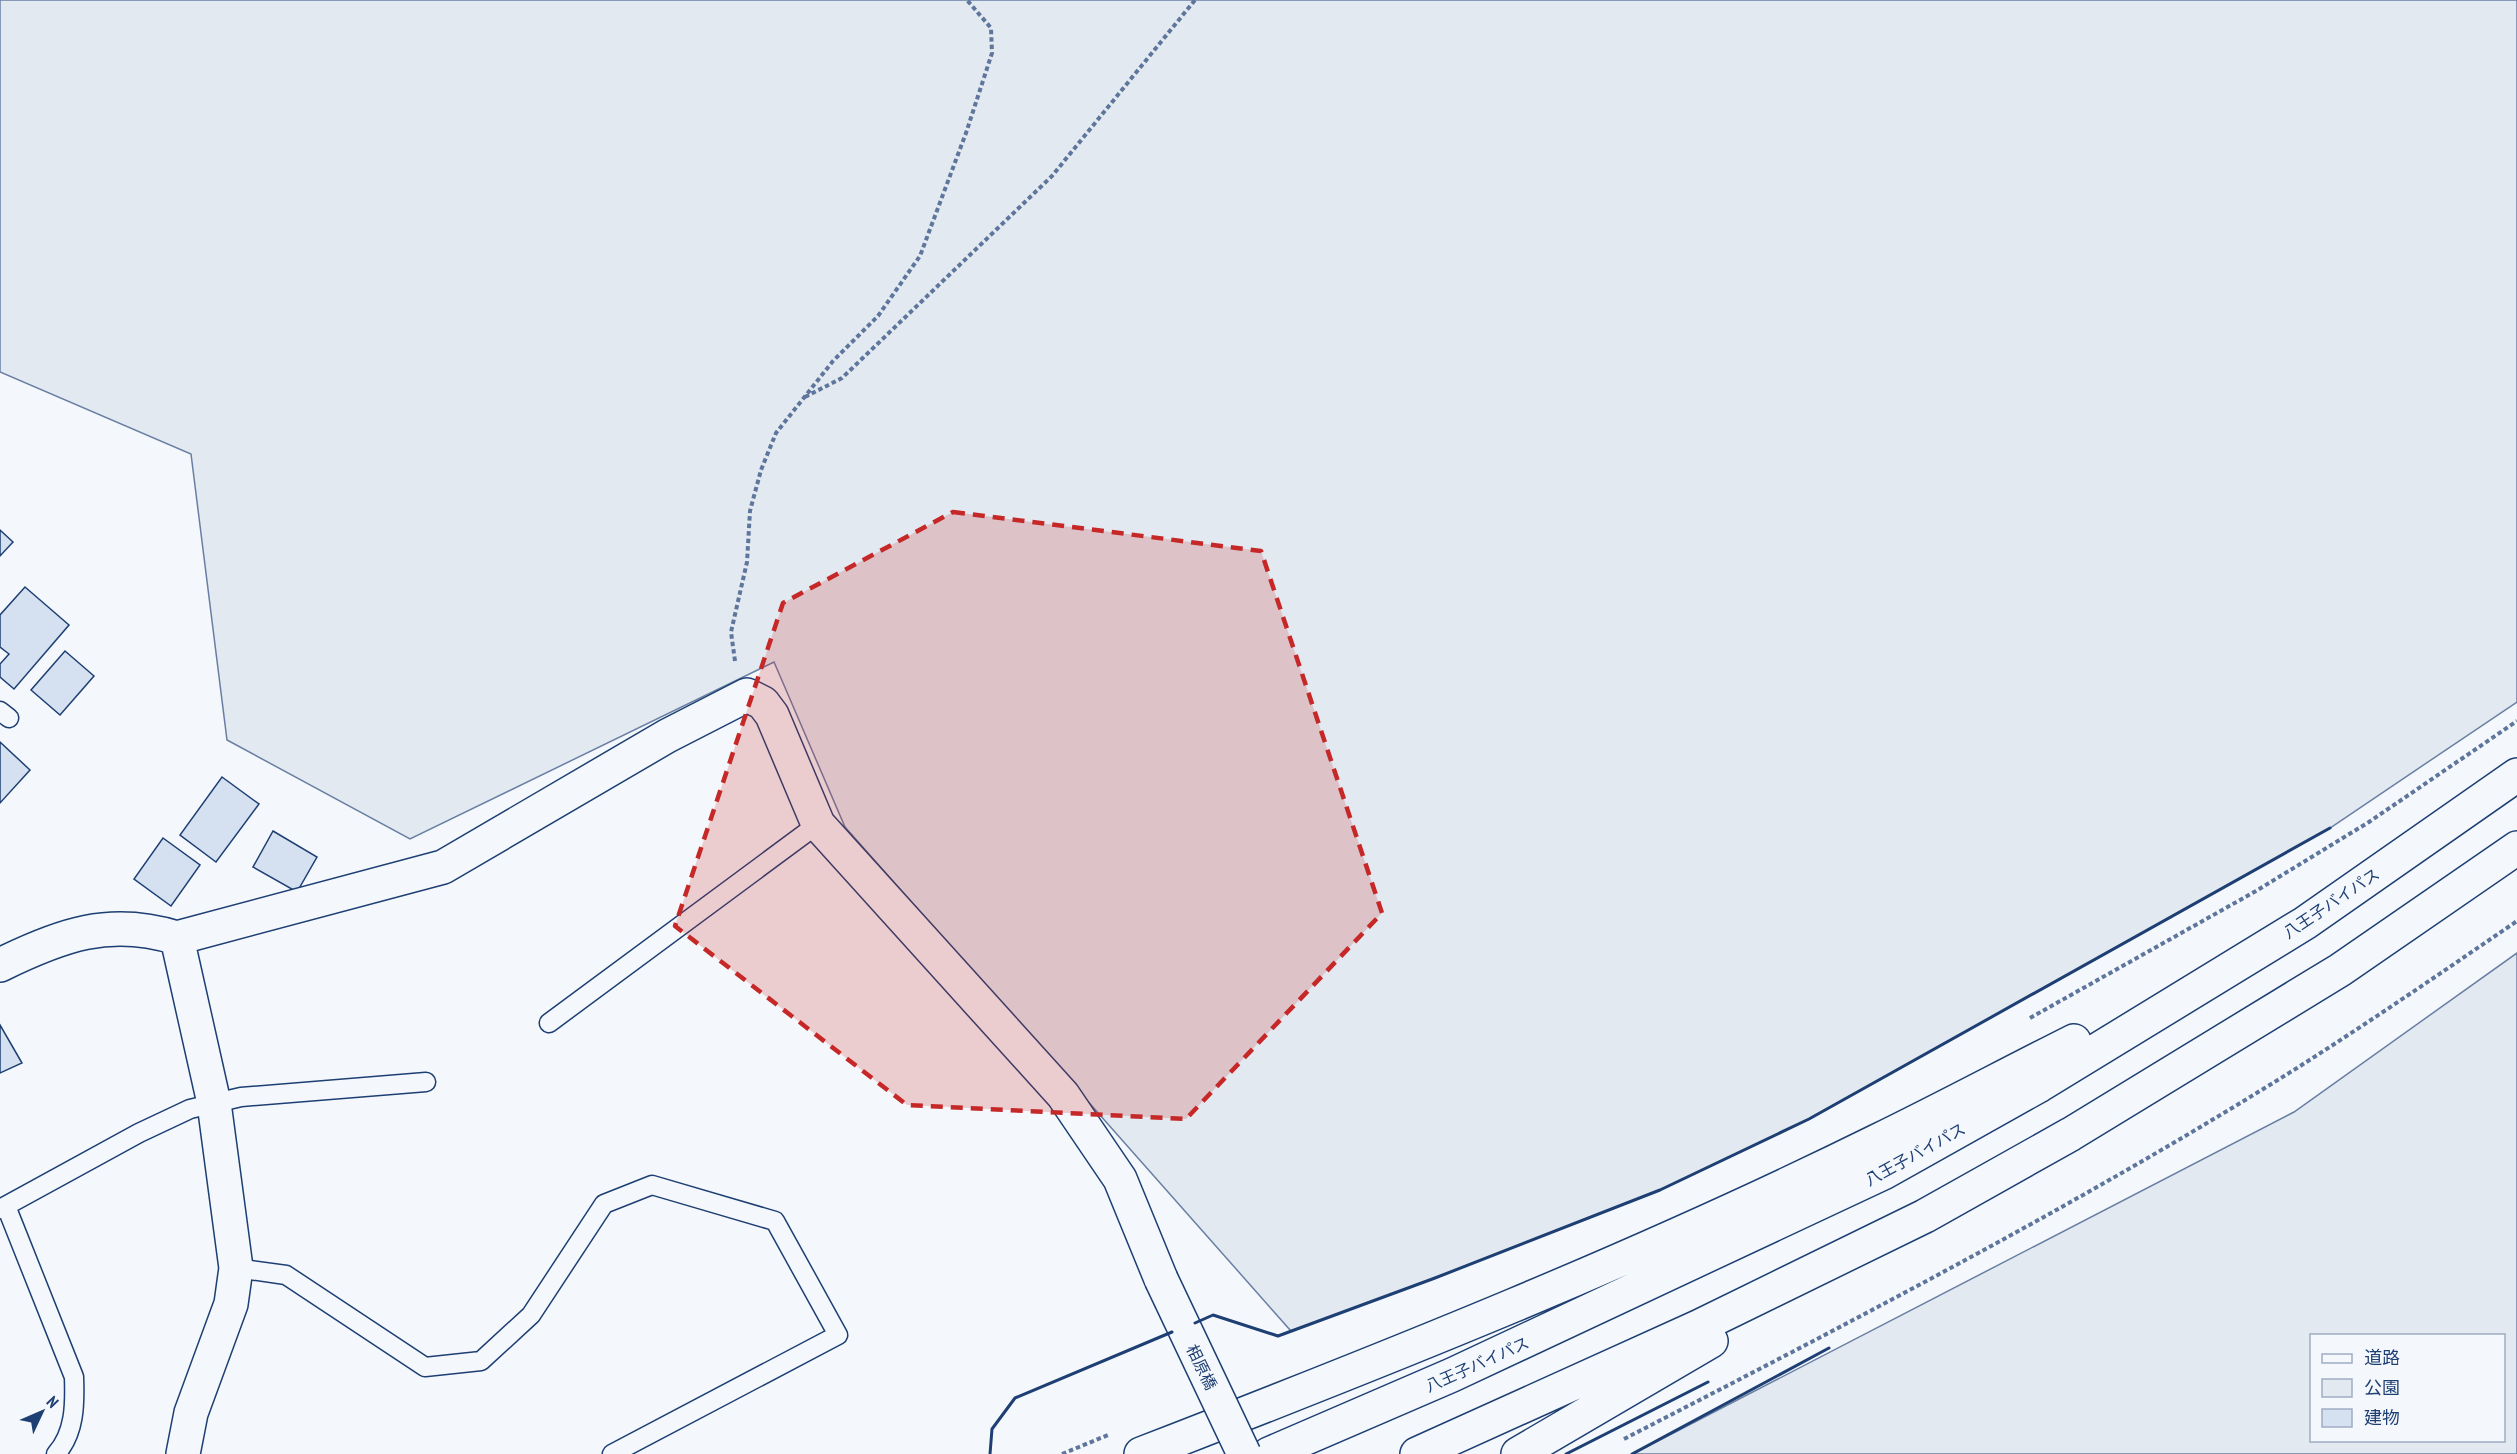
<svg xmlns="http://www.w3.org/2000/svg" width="2517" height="1454" font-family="'PT Sans Narrow','Noto Sans JP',sans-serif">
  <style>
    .green { fill: #e3e9f0; stroke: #687fa3; stroke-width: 1.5; fill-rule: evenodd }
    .building { fill: #d5e0f0; stroke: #1d3f73; stroke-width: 1.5 }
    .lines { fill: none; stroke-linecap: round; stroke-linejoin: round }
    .lane-casing { stroke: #1d3f73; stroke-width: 21 }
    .street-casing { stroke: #1d3f73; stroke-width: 36 }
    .highway-casing { stroke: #1d3f73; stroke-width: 36 }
    .path { stroke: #5e769c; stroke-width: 4; stroke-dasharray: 4.5 3; stroke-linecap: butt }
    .lane { stroke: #f4f7fb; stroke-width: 18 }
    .street { stroke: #f4f7fb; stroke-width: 33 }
    .highway { stroke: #f4f7fb; stroke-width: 33 }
    .street-bridge-casing { stroke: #1d3f73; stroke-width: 36; stroke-linecap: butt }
    .street-bridge { stroke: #f4f7fb; stroke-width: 33 }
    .wall { stroke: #1d3f73; stroke-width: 3 }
    .marked { fill: #c62828; fill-opacity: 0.2; stroke: #c62828; stroke-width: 4.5; stroke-dasharray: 12 8; stroke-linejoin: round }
    .labels { text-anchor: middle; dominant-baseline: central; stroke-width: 4.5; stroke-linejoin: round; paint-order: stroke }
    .street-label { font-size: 16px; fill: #1d3f73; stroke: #f4f7fb }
  </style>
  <rect width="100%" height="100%" fill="#f4f7fb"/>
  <path class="green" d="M0,0H2517V702L2330,828L1809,1119L1660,1190L1435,1278L1291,1331L845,827L774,662L410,839L227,740L191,454L0,372Z
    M2517,953V1454H1633L2294,1112ZM2312,1336H2504V1440H2312Z"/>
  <path class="building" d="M0,530L13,542L0,556Z
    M25,587L69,625L14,689L0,677V664L9,654L0,647V615Z
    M65,651L94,676L60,715L31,690Z
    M0,742L30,770L0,803Z
    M222,777L259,804L216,862L180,835Z
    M273,831L317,857L297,892L253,867Z
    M163,838L200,865L171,906L134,879Z
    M0,1025L22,1063L0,1073Z"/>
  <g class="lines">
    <g class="lane-casing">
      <path id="lane" d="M0,711L9,718
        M549,1023L818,824
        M6,1206L74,1377C75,1404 75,1433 56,1454
        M0,1209L139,1133L190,1109L241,1097L426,1082
        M236,1268L286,1275L425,1367L481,1361L531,1315L604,1204L652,1185L775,1221L838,1335L612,1454"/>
    </g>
    <g class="street-casing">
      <path id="street" d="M177,938L214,1103L236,1268L231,1304L191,1413L183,1454
        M0,965C61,935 110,917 177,938L443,867L667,736L747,695L763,703L772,715L818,824L1063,1095L1120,1179L1161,1279"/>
    </g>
    <g class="highway-casing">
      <path id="highway" d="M1141,1454C1389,1358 1638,1259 1877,1141C1943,1109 2008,1074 2074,1041
        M1269,1454L1452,1375L1883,1173L2040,1085L2305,923L2517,775
        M1417,1454L1698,1327L1925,1216L2071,1134L2340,970L2517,848
        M1518,1454L1711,1341"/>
    </g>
    <path class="path" d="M805,397L842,378L1052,176L1195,0
      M735,661L731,632L747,562L750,511L761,470L776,433L833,361L878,316L920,256L966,133L992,53L991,28L967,0
      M2030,1018L2256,891L2369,822L2517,721
      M1624,1439C1851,1322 2080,1204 2297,1068C2371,1021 2444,971 2517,921
      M1062,1454L1108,1435"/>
    <use href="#lane" class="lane"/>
    <use href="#street" class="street"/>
    <use href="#highway" class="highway"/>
    <g class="street-bridge-casing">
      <path id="street-bridge" d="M1161,1279L1244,1454"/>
    </g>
    <use href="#street-bridge" class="street-bridge"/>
    <path class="wall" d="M1195,1323L1213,1315L1278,1336L1435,1278L1660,1190L1809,1119L2330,828
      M990,1454L992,1429L1015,1398L1172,1332
      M1566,1454L1708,1382
      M1632,1454L1829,1348"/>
  </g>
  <path class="marked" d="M953,512L1261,551L1382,913L1186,1119L907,1105L675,926L783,603Z"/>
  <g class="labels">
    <g class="street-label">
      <text transform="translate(2331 903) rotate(-34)">八王子バイパス</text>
      <text transform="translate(1915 1154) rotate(-29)">八王子バイパス</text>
      <text transform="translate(1477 1364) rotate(-24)">八王子バイパス</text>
      <text transform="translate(1202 1367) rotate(64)">相原橋</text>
    </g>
  </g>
  <rect x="2310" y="1334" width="195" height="108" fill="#f4f7fb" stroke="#9eadc5" stroke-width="1.5"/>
  <rect x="2322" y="1354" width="30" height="9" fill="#f4f7fb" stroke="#9eadc5" stroke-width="1.5"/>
  <text x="2364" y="1364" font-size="18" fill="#1d3f73">道路</text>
  <rect x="2322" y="1379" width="30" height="18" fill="#e3e9f0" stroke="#9eadc5" stroke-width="1.5"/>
  <text x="2364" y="1394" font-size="18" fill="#1d3f73">公園</text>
  <rect x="2322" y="1409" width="30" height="18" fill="#d5e0f0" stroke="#9eadc5" stroke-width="1.5"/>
  <text x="2364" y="1424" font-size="18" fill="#1d3f73">建物</text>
  <g transform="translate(42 1412) rotate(46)" stroke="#f4f7fb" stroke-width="4.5" paint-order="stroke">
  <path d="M0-4.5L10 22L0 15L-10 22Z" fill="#1d3f73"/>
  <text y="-9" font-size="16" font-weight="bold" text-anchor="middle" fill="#1d3f73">N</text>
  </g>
</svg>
